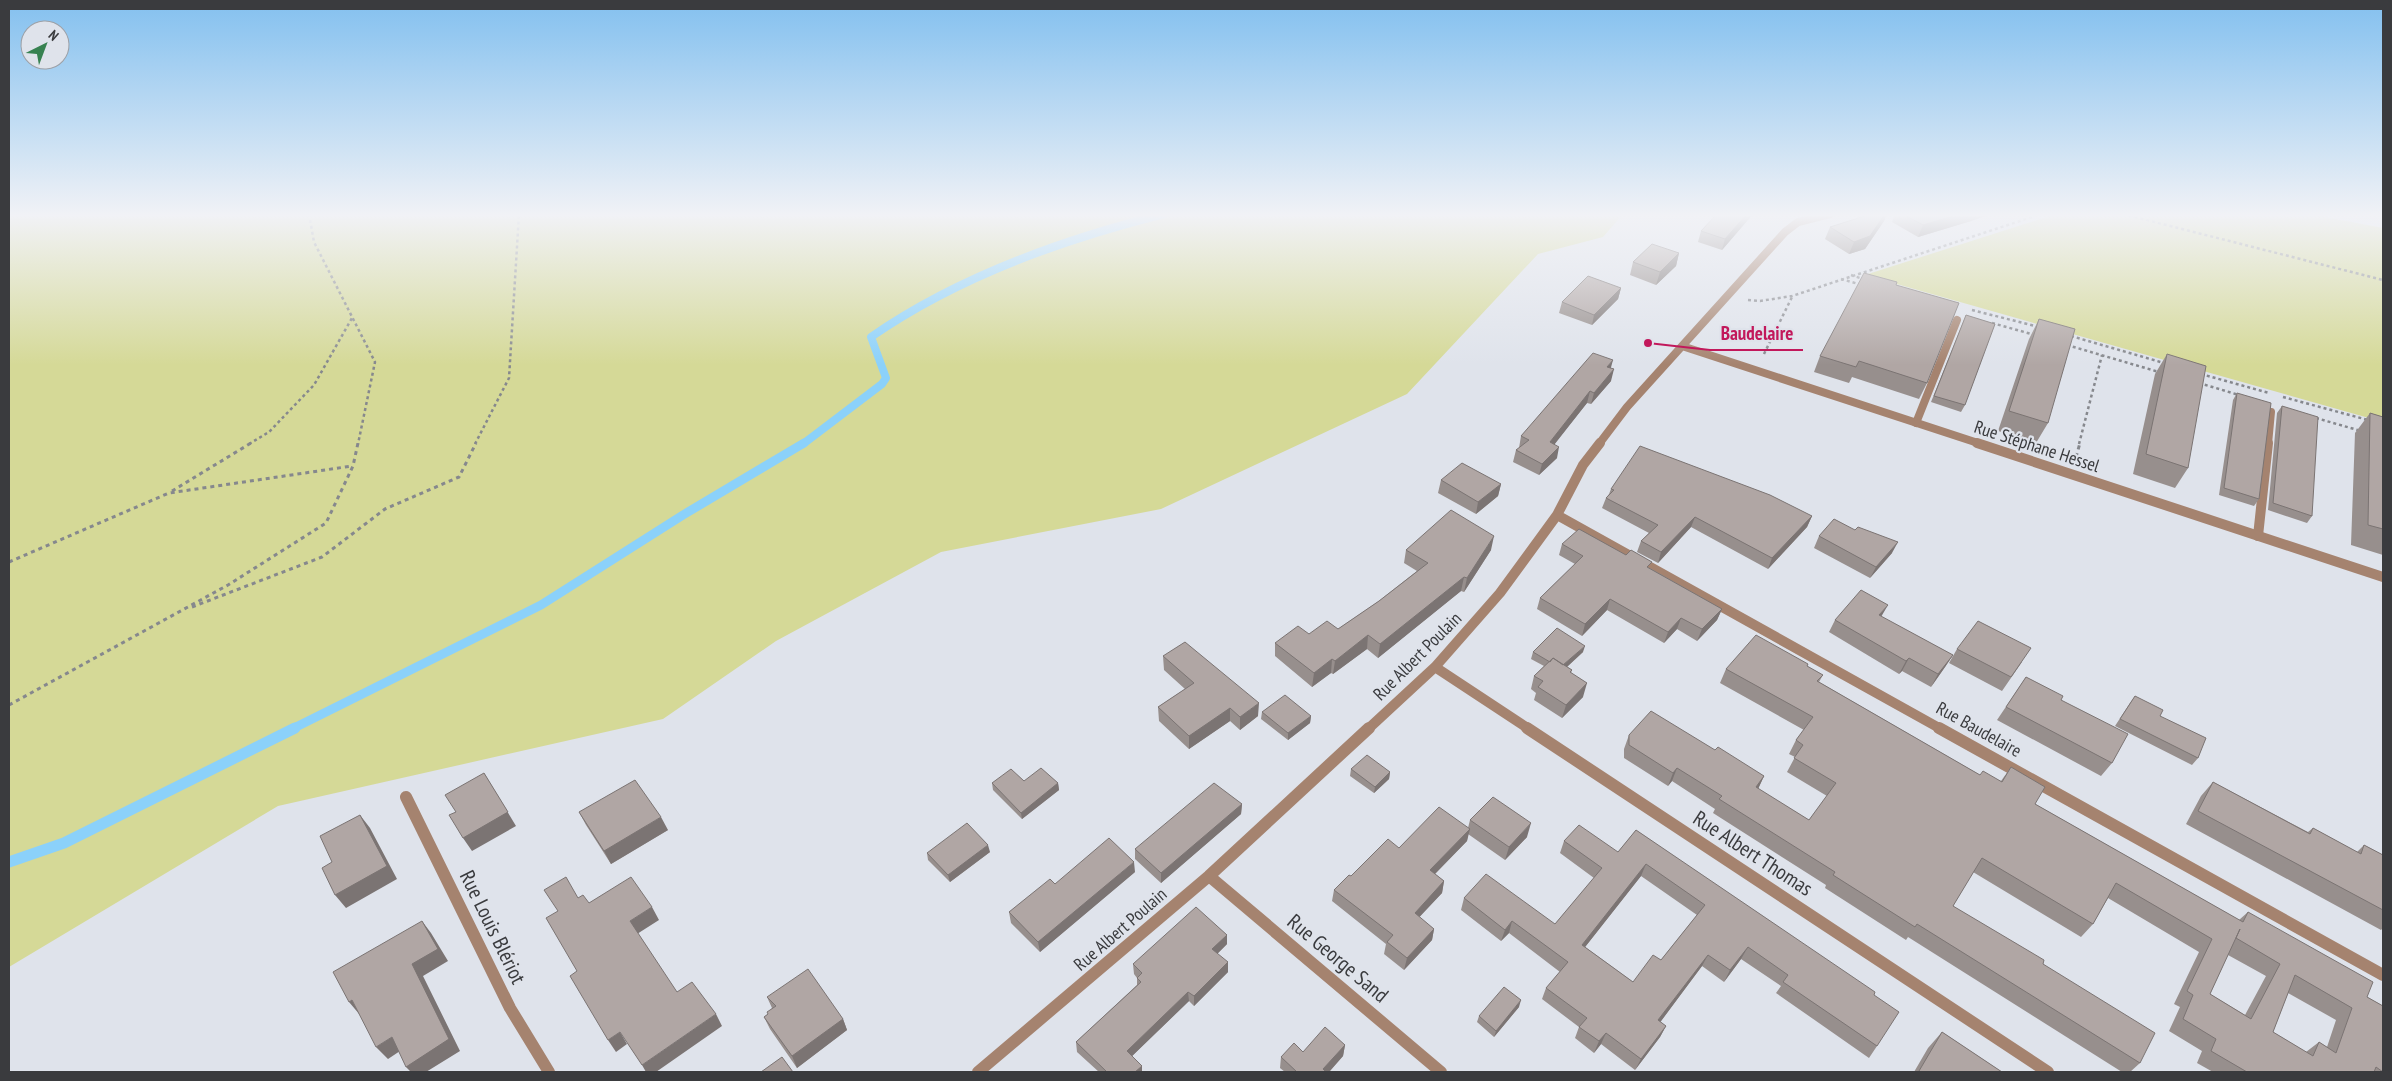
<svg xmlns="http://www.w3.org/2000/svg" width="2392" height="1081" font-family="'PT Sans Narrow',sans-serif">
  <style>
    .green { fill: #d5d997 }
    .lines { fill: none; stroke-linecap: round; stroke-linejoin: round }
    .stream-far2 { stroke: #8bd1fa; stroke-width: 8 }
    .stream-far1 { stroke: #8bd1fa; stroke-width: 9 }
    .stream { stroke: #8bd1fa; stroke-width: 11 }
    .path-far1 { stroke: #86888d; stroke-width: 2.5; stroke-dasharray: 3 3; stroke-linecap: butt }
    .path { stroke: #86888d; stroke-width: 3; stroke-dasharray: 4 4; stroke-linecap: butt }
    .lane-far1 { stroke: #a5836f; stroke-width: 8 }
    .lane { stroke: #a5836f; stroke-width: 10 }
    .street-far2 { stroke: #a5836f; stroke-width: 8 }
    .street-far1 { stroke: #a5836f; stroke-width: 10 }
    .street { stroke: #a5836f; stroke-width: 12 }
    .wall { fill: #978f8d; fill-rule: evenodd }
    .shaded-wall { fill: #7b7473 }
    .building { fill: #b0a6a4; stroke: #7b7473; fill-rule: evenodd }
    .labels { text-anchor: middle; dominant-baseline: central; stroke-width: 4.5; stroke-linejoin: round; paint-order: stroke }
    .street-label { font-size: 18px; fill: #3a3b3e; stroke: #dfe3eb }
    .near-street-label { font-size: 21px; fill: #3a3b3e; stroke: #dfe3eb }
    .leader { fill: none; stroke: #c2185b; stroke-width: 2 }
    .callout-dot { fill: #c2185b; stroke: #dfe3eb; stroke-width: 2 }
    .callout-label { font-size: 19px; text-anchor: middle; font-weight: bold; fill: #c2185b; stroke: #dfe3eb; stroke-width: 4.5; stroke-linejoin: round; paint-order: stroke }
  </style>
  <rect width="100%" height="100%" fill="#dfe3eb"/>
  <path class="green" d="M9,214H1623L1603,237L1538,254L1407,394L1161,509L941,552L776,641L663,719L278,806L9,967Z
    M2056,214H2309L2383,228V422L1865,275Z"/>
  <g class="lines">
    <path class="stream-far2" d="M803,444L882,384L886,378L871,337C956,278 1064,239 1164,214"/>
    <path class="stream-far1" d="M292,729L541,605L683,515L804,443"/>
    <path class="stream" d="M9,862L64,843L295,728"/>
    <path class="path-far1" d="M309,214L314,242L375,362L358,444
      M2123,214L2383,280
      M1851,275L1863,279
      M1841,279L1862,285
      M1748,300L1760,301L1792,296L2041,214
      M1972,310L2039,327
      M1992,323L2035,335
      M2071,336L2164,363
      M2067,345L2159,372
      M1764,354L1792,297
      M2201,374L2269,393
      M2199,383L2239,395
      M2283,397L2368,420
      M2316,418L2361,431
      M249,444L269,432L314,385L352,318
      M475,444L509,378L519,214
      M2079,444L2102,355"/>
    <path class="path" d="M2076,457L2080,443
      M172,491L251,443
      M9,562L169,493L352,466
      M192,607L322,557L385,509L459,477L476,443
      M9,705L228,585L326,523L353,466L358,443"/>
    <path class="lane-far1" d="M1916,423L1957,320
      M2268,444L2271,412"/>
    <path class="lane" d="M2258,536L2268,443"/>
    <path class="street-far2" d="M1682,346L1981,444
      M1599,444L1627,407L1785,232L1798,222L1830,214"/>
    <path class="street-far1" d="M1977,443L2383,577
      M1557,515L1941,729
      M1435,667L1529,729
      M1368,729L1435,667L1500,593L1557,515L1583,465L1600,443"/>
    <path class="street" d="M1527,728L2048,1072
      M1939,728L2383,975
      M406,797L510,1008L549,1072
      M1209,876L1441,1072
      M978,1072L1209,876L1369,728"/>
  </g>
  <path class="wall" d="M1753,214L1722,250L1698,242L1701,231Z
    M1871,214H1887L1884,221L1865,249L1849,254L1825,239L1830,227Z
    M1895,214H1991L1971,221L1918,237L1892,222Z
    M1679,253L1676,266L1656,285L1630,275L1633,262Z
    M1896,285L1927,383L1919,399L1852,377L1849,383L1814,372L1820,356Z
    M1621,288L1618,299L1592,325L1559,313L1562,302Z
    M1966,315L1965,405L1961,412L1931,402Z
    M2039,319L2048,423L2036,443L1998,431L2029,339Z
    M2167,354L2188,468L2175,488L2133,474L2155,374Z
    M1611,368V381L1591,404L1587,403L1554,444L1557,458L1539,475L1513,462L1516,450L1519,448L1521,436Z
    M2237,393L2259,499L2254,506L2219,495L2233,400Z
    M2282,406L2312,516L2307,523L2268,510L2277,413Z
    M2370,413L2383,417V555L2351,545L2355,433Z
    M1441,480L1501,484L1498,496L1476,514L1438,493Z
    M1611,489L1812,516L1807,527L1768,569L1691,527L1658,563L1637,552L1641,541L1649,533L1602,508L1606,498L1609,494Z
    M1819,536L1892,553L1870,578L1814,548Z
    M1562,544L1650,568L1722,609L1717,620L1697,641L1677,629L1664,643L1607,610L1582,636L1537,609L1540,598L1575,564L1559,555Z
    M1406,550H1491L1464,592L1461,591L1378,658L1367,649L1333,674L1331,673L1312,687L1275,656V643L1309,634L1338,629L1379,601L1417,571L1404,563Z
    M1881,617L1953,655L1945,667L1931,687L1902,671L1899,674L1829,632L1835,620Z
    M1957,649L2022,662L2002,691L1949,663Z
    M1533,652H1583L1567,667L1572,670L1571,673L1583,697L1562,718L1534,700L1536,693L1531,689L1534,676L1544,666L1531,659Z
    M1163,656L1258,716L1240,730L1230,721L1189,749L1159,721L1158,707L1185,689L1164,670Z
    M1808,664L1807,666L1823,675L1819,682L1980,775L2001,781L2011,767L2035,804L2239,920L2248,912L2367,997L2383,1006V1072H2213L2197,1063L2202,1051L2169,1031L2180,1007L2174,1004L2199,952L2108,898L2093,924L2081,937L1973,872L1953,906L2043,964L2140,1063L2130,1072H2122L1908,937L1906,940L1825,888L1826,885L1713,813L1715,809L1672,781L1668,786L1624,758V749L1629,735L1715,750L1764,776L1758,789L1809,820L1827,796L1787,772L1795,757L1789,754L1796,740L1804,730L1720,683L1726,669ZM2228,955L2266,976L2245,1015L2210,994ZM2288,993L2336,1020L2327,1047L2319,1042L2306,1052L2273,1032Z
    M2026,677L2061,700L2112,763L2101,776L1997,720Z
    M2135,696L2160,716L2198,758L2192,765L2115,726L2130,703Z
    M1262,712L1311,716L1310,723L1288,740L1261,719Z
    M1351,769L1390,772L1389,779L1374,793L1350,776Z
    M1024,781L1058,783L1059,790L1022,819L993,790L992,783Z
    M2213,782L2308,832L2313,828L2357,852L2364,845L2383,855V928L2381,930L2186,824L2201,796Z
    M1242,804L1241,814L1161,883L1135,859V849Z
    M579,812L668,830L611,864L586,825Z
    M1470,820L1527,837L1505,860L1468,834L1467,841L1435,874L1444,881L1442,893L1419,917L1434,929L1432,940L1404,970L1384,954L1386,944L1332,901L1334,890L1351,876L1399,848L1468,828Z
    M1636,830L1874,995L1877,1046L1869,1058L1776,993L1781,986L1741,959L1724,982L1702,966L1660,1022L1666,1026L1660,1037L1635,1070L1601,1044L1594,1053L1575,1038L1579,1027L1542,999L1546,988L1560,972L1509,933L1501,941L1461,910L1464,898L1555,924L1594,878L1560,853L1564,841L1618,852ZM1641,876L1697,915L1661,960L1633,982L1585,947Z
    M990,852L950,882L928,860L927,853Z
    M1135,872L1040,952L1011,923L1009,912L1055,884Z
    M1227,935V944L1217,954L1228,972L1194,1006L1189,1001L1132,1056L1142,1066V1072H1099L1077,1052L1076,1042L1137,985V978L1134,974L1133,964Z
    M767,997L843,1019L847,1030L797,1068L770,1029L764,1017L768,1014L772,1008Z
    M1519,1007L1494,1037L1477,1022L1479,1016Z
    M1942,1032L2002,1072H1914L1928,1048Z
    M1345,1045L1343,1056L1329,1072H1285L1280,1068L1281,1057L1303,1052Z"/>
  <path class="shaded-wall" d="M1747,214H1753L1722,250L1725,239Z
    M1885,214H1887L1884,221L1865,249L1849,254L1854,242Z
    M1960,214H1991L1971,221L1918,237L1923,225Z
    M1679,253L1676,266L1656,285L1660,272Z
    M1621,288L1618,299L1592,325L1594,315Z
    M1613,360L1610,371L1607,367Z
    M1614,369L1611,381L1591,404L1594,393Z
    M1590,391L1587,403L1547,454L1550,442Z
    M1559,447L1557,458L1539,475L1542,464Z
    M1501,484L1498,496L1476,514L1478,502Z
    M1812,516L1807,527L1768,569L1772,558Z
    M1695,517L1691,527L1658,563L1661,552Z
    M1494,536L1491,550L1464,592L1467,578Z
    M1898,542L1892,553L1870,578L1876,567Z
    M1464,577L1461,591L1378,658L1380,644Z
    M1610,599L1607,610L1582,636L1585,624Z
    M1888,605L1881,617L1879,615Z
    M1722,609L1717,620L1697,641L1702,629Z
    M1681,618L1677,629L1664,643L1668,632Z
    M1368,635L1367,649L1333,674L1335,661Z
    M1585,646L1583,652L1558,675L1560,668Z
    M1953,655L1945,667L1931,687L1938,674Z
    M1909,658L1902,671L1899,674L1906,661Z
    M1332,659L1331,673L1312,687L1314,673Z
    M1587,683L1583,697L1562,718L1566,705Z
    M1259,703L1258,716L1240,730V717Z
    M1230,708V721L1189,749V736Z
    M1311,716L1310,723L1288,740V733Z
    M1677,768L1672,781L1668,786L1673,773Z
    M1390,772L1389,779L1374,793L1375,787Z
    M484,773L516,826L472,851L463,838Z
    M1764,776L1758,789L1756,787Z
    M1058,783L1059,790L1022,819L1021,813Z
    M1242,804L1241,814L1161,883V873Z
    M360,815L370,828L397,879L346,908L335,895Z
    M661,817L668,830L611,864L604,851Z
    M1531,823L1527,837L1505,860L1509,847Z
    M1470,829L1467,841L1427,882L1430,870Z
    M988,845L990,852L950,882L948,875Z
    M1134,862L1135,872L1040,952L1038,942Z
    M1646,864L1641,876L1578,956L1582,945Z
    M1444,881L1442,893L1412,925L1415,913Z
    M652,907L659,920L637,934L630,921Z
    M422,921L431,933L448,961L423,976L460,1051L426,1072H411L406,1067L412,964Z
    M1512,921L1509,933L1501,941L1505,930Z
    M1434,929L1432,940L1404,970L1407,958Z
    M1227,935V944L1212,959V949Z
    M1748,947L1741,959L1724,982L1730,970Z
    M1708,955L1702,966L1653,1032L1658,1020Z
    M1228,962V972L1194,1006V996Z
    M1188,992L1189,1001L1128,1060L1127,1051Z
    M352,1000L360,1015L349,1002Z
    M1521,1000L1519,1007L1494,1037L1496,1031Z
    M716,1014L722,1026L656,1072H646L642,1065Z
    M843,1019L847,1030L797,1068L792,1056Z
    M1666,1026L1660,1037L1635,1070L1641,1059Z
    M620,1032L627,1044L616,1052L608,1040Z
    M1606,1033L1601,1044L1594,1053L1599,1041Z
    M392,1037L403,1049L388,1059L376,1047Z
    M1345,1045L1343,1056L1329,1072H1322L1323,1069Z
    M1142,1066V1072H1135Z"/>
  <path class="building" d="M1717,214H1747L1725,239L1701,231Z
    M1871,214H1885L1870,236L1854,242L1830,227Z
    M1903,214H1960L1923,225Z
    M1652,244L1679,253L1660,272L1633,262Z
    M1864,273L1897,282L1896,285L1959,303L1927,383L1859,361L1856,367L1820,356Z
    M1588,276L1621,288L1594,315L1562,302Z
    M1966,315L1995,324L1965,405L1934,396Z
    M2039,319L2075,329L2048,423L2009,411Z
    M1593,353L1613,360L1607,367L1614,369L1594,393L1590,391L1550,442L1559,447L1542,464L1516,450L1529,440L1521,436Z
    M2167,354L2206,366L2188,468L2146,454Z
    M2237,393L2271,403L2259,499L2224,488Z
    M2282,406L2318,417L2312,516L2273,503Z
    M2370,413L2383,417V529L2368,525Z
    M1640,446L1770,495L1812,516L1772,558L1695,517L1661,552L1641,541L1658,525L1606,498L1614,490L1611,489Z
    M1462,463L1501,484L1478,502L1441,480Z
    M1451,510L1494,536L1467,578L1464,577L1380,644L1368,635L1335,661L1332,659L1314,673L1275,643L1298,626L1309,634L1327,621L1338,629L1379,601L1428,563L1406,550Z
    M1834,519L1855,530L1858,527L1898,542L1876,567L1819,536Z
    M1579,529L1626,555L1631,550L1652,562L1647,567L1722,609L1702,629L1681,618L1668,632L1610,599L1585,624L1540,598L1583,556L1562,544Z
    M1861,590L1888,605L1879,615L1953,655L1938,674L1909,658L1906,661L1835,620Z
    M1978,621L2031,648L2011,677L1957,649Z
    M1557,628L1585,646L1563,665L1553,658L1550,662L1533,652Z
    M1756,635L1808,664L1807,666L1823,675L1817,681L1980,775L1983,771L2002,782L2011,767L2045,787L2035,804L2243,922L2248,912L2373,982L2367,997L2383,1006V1072L2376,1067L2374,1072H2247L2211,1051L2216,1039L2183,1019L2193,995L2187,991L2212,939L2116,883L2093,924L1982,858L1953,906L2044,960L2043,964L2155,1033L2140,1063L1917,924L1915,927L1833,875L1835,872L1719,799L1722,796L1677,768L1673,773L1629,745V735L1651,711L1715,750L1718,747L1764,776L1756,787L1809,820L1836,783L1794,758L1803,745L1796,740L1813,717L1726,669ZM2240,929L2236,938L2280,964L2251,1019L2210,994ZM2295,975L2352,1008L2336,1053L2319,1042L2313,1056L2273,1032Z
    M1185,642L1259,703L1240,717L1230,708L1189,736L1158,707L1194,683L1163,656Z
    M1553,658L1572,670L1570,672L1587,683L1566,705L1538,687L1543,681L1534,676Z
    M2026,677L2063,696L2061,700L2128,734L2112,763L2006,707Z
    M1285,695L1311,716L1288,733L1262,712Z
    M2135,696L2163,710L2160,716L2206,738L2198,758L2120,719Z
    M1367,755L1390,772L1375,787L1351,769Z
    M1041,768L1058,783L1021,813L992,783L1011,769L1024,781Z
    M484,773L508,812L463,838L449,815L456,812L445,795Z
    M635,780L661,817L604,851L579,812Z
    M2213,782L2310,834L2313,828L2361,854L2364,845L2383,855V910L2198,811Z
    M1214,783L1242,804L1161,873L1135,849Z
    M1493,797L1531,823L1509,847L1470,820Z
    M1439,807L1470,829L1430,870L1444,881L1415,913L1434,929L1407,958L1387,942L1393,935L1334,890L1349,875L1351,876L1388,839L1399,848Z
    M360,815L387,866L335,895L322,868L332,862L320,836Z
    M967,823L988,845L948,875L927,853Z
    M1579,825L1618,852L1636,830L1875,992L1874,995L1899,1012L1877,1046L1783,982L1788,975L1748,947L1730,970L1708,955L1658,1020L1666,1026L1641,1059L1606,1033L1599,1041L1579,1027L1587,1018L1546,988L1568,962L1512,921L1505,930L1464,898L1486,874L1555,924L1602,868L1564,841ZM1646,864L1705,905L1661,960L1653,955L1633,982L1582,945Z
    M1109,838L1134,862L1038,942L1009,912L1050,879L1055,884Z
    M566,877L578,898L583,895L589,903L631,877L652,907L630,921L677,992L692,982L716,1014L642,1065L620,1032L608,1040L570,976L577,971L546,918L558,911L544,890Z
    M1196,907L1227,935L1212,949L1228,962L1194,996L1188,992L1127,1051L1142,1066L1135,1072H1107L1076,1042L1141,982L1137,978L1142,973L1133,964Z
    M422,921L438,949L412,964L449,1039L406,1067L392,1037L376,1047L352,1000L349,1002L333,972Z
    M808,969L843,1019L792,1056L764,1017L768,1014L767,1012L776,1006L767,997Z
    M1504,987L1521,1000L1496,1031L1479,1016Z
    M1325,1027L1345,1045L1323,1069L1326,1072H1297L1281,1057L1294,1043L1303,1052Z
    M1942,1032L2002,1072H1922L1919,1071Z
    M782,1057L793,1072H761Z"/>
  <linearGradient id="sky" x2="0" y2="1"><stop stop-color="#83c0ef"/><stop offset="0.59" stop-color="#f1f2f6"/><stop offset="1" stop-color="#f1f2f6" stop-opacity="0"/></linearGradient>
  <rect width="2392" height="365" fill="url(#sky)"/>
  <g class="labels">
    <g class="street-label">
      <text transform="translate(2037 446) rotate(18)">Rue Stéphane Hessel</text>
      <text transform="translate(1417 656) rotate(-45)">Rue Albert Poulain</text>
      <text transform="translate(1979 729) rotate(29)">Rue Baudelaire</text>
      <text transform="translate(1120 929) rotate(-41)">Rue Albert Poulain</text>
    </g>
    <g class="near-street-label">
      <text transform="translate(1753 853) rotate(33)">Rue Albert Thomas</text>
      <text transform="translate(493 927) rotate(64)">Rue Louis Blériot</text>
      <text transform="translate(1338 958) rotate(40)">Rue George Sand</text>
    </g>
  </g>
  <path class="leader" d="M1648 343L1710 350H1803"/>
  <circle class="callout-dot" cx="1648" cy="343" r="5"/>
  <g class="callout-label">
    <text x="1757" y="340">Baudelaire</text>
  </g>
  <rect width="2392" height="1081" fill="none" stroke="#3a3b3e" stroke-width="20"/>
  <g transform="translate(45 45) rotate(42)"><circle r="24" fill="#dfe3eb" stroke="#9da0a6"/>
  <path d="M0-4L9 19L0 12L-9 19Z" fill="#378251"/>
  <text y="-8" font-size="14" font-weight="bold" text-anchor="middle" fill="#3a3b3e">N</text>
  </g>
</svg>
